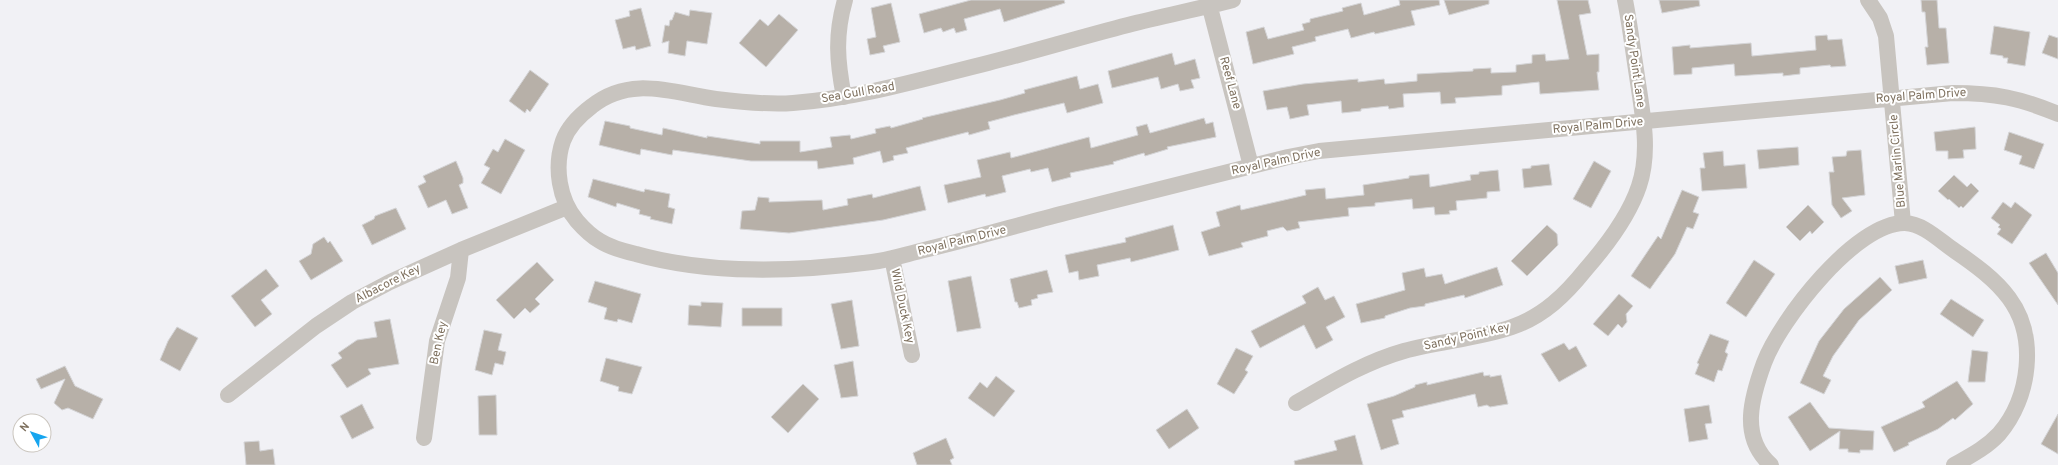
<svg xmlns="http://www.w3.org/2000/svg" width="2058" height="465" font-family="Overpass,sans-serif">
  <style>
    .building { fill: #b7b0a8; stroke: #d4d4d6 }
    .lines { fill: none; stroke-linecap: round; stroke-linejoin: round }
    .street { stroke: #c8c4bf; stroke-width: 16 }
    .labels { text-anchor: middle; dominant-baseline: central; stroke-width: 4; stroke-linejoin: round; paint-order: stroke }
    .street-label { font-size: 12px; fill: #7e705e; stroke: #fff }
  </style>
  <rect width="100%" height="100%" fill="#f1f1f5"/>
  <path class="building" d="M971,0H1064L1065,3L1004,22L1000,9L964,19L967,30L956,33L954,28L943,32L941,28L924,33L919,14Z
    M1399,0H1439L1440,5L1411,11L1415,25L1375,34L1374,32L1351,38L1348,29L1315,37L1316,41L1292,47L1294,54L1253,64L1246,32L1264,27L1268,39L1304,30L1302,24L1310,22V19L1343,11L1342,8L1361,3L1364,15L1400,5Z
    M1444,0H1489V4L1449,15Z
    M1557,0H1588L1591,13L1579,15L1587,55L1599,54V72H1597L1599,90L1540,94L1539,82L1502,86V95L1455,98L1456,103L1441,104L1440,92L1403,94L1404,107L1389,109L1388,106L1361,109V111L1342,113L1341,101L1307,105L1309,115L1290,119L1287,107L1267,110L1263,91L1303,84L1358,79V82L1384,79L1385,84L1417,81V74L1473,71V69L1491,68V73L1516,72V65L1532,63V55L1545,54L1546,61L1569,59Z
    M1659,0H1699L1700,6L1662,13Z
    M1921,0H1937L1939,28H1946L1949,63L1927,65L1925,47H1928L1925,12H1922Z
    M891,3L900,42L883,46L885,52L870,55L867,39L876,37L871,8Z
    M641,8L651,46L636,50L635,46L623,49L615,20L630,16L629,11Z
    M690,10L712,13L707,44L687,41L685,56L668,53L669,41L662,43L665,25L669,26L670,20H672L675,12L689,16Z
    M779,14L798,30L766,67L739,43L760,19L768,26Z
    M1994,26L2030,32L2025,66L2007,63L2008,58H2003V56L1990,54Z
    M1827,35L1828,40L1842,39L1846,66L1831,67L1830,65L1800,68V74L1783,76V73L1735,76L1734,64L1692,68V74L1674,75L1672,47L1690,45V48L1751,43L1752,56L1816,50L1815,36Z
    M2049,35L2058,38V59L2042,53Z
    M1172,53L1175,65L1195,59L1200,78L1191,80L1194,88L1180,91L1178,84L1161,89L1158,77L1112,88L1108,71Z
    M530,70L549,84L530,112L527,109L525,113L509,101Z
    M1077,76L1080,89L1098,84L1103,103L1067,113L1064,103L1014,115L988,122L990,129L969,135L968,132L906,148L908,153L893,156L894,160L883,163L880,151L853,158L854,164L818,169L817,161H751L673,150L672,155L641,149L640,155L599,145L605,121L630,126V128L662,135L663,128L707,138V136L760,144V141H800V152L832,147L830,137L850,135L851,139L876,133L875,129L890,126L891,128L923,119L922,118L1000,100L1025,93L1024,90Z
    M1204,118L1206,124L1213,122L1216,137L1167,147L1168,149L1145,156L1144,153L1113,162L1114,164L1070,173L1071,177L1052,182L1048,168L1031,172L1030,169L1002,176L1006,192L986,197L985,194L948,203L944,185L981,177L977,160L1010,152L1011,158L1089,137L1091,148L1138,135L1136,127L1147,124L1150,133Z
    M1975,127L1976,149L1963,150L1964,158L1948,159V151H1936L1934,132Z
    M2009,132L2044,144L2034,169L2019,164L2022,156L2004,150Z
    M505,139L525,150L501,194L481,183L490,168L484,165L493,149L498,152Z
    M1798,147L1799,165L1759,169L1757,150Z
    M1861,150L1865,195L1842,198L1852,211L1841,218L1832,205L1829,172H1834L1832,157L1846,156L1847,151Z
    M1723,151L1724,166L1745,164L1747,188L1702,191L1700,168H1705L1703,153Z
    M456,161L463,178V183L459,185L468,208L452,214L446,200L428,208L418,186L426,182L423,176Z
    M1594,161L1611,171L1591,208L1573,199Z
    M1549,164L1552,185L1524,188L1522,169L1531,168V166Z
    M1498,170L1500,191L1487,192V198L1456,201L1457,210L1449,211L1450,214L1435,215L1434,207L1413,209L1412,199L1375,203V206L1348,208L1349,216L1298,222L1300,228L1287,231L1283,227L1267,231L1268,236L1241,243L1243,247L1209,256L1201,232L1220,226L1216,212L1240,205L1241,210L1306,195L1305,190L1325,188L1326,199L1364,195L1363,185L1409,178V176L1429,174L1430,187L1471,180L1470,175L1479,174V172Z
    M1954,175L1967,187L1971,183L1979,191L1963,208L1961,206L1959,208L1949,199L1948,200L1938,191Z
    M593,179L644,192L645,189L670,194L668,207L675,209L672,224L650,219L651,217L639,214L640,210L617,203L616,207L588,197Z
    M920,186L926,210L883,220L789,233L740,229L742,211L755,210L758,197L769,198V202L822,200L823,210L848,205L847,199L872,194L873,198Z
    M1682,190L1699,197L1693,212L1699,214L1693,229L1687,227L1675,254L1650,289L1631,276L1658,236L1661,239Z
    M2003,202L2011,208L2015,202L2032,215L2012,244L1997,234L2001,229L1998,227L2000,225L1991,218Z
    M1808,205L1824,222L1812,234L1810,231L1800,241L1786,227Z
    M396,208L406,229L372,245L362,225L374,219L375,216Z
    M1173,225L1179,250L1131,262L1130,258L1097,265L1099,276L1079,280L1078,271L1069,273L1065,255L1126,242L1125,238Z
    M1547,225L1557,234L1558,245L1527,276L1511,261Z
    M324,237L328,243L330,241L343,261L311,280L299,261L311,254L313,244Z
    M2046,253L2058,273V305L2029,263Z
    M1754,260L1775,274L1746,317L1726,303Z
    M1923,260L1927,278L1899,284L1895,266Z
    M537,262L554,280L535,299L540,304L530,313L525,308L514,319L496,300Z
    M1497,267L1503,285L1465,298L1464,295L1425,304V306L1410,308L1385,316V318L1361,323L1356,304L1405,290L1402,273L1424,268L1426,277L1442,274L1445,284Z
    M266,269L279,286L261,300L272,314L255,327L231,296Z
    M1047,270L1053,292L1037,295L1038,298L1031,300L1032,305L1019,308L1017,302H1015L1010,279Z
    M971,276L981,328L957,332L948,281Z
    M1880,277L1892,290L1859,320L1833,356L1823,376L1831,380L1824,394L1800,383L1819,341L1844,309Z
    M595,281L641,294L632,323L618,319L617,322L604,319L607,308L588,302Z
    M1318,287L1325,300L1334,296L1345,317L1326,327L1333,340L1316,349L1304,325L1260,348L1251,331L1306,303L1302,296Z
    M1619,294L1633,306L1626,314L1627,322L1622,328L1618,324L1608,336L1593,324Z
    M1951,299L1984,320L1973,337L1940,314Z
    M852,300L859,346L841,349L831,304Z
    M701,302L723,303L721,327L688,325L689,305L701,306Z
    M742,308H782V326H742Z
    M390,319L399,364L368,369L371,374L347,388L331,365L342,358L338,353L357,340L377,337L374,322Z
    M177,327L198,338L180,371L160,360L168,341Z
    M484,330L502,334L498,350L506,352L503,365L495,363L492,375L475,370Z
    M1710,334L1729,341L1725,352L1728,354L1722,371L1718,370L1714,382L1695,374L1699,364L1697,363Z
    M1564,343L1569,350L1576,346L1587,366L1559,382L1541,354Z
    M1236,348L1253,356L1245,370L1248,372L1234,394L1217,384Z
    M1972,350L1988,352L1985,382H1968Z
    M606,358L642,367L632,394L618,391L619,387L600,381Z
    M853,361L858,396L841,398L834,365Z
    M65,366L75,386L103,399L93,419L68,408L62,410L54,403L65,379L41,389L36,379Z
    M1483,372L1484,376L1490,375V377L1501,375L1508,404L1490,407L1487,405L1478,407L1475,394L1402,411L1404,417L1392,420L1399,444L1381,450L1367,404L1394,396L1415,387V385L1427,382V385Z
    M996,376L1015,391L994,417L968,398L980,382L987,388Z
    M1957,381L1973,404L1955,420L1953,418L1938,429L1908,443L1909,445L1894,452L1881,427L1925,407L1922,402Z
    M803,384L819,399L788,433L771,417Z
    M496,395L497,435H479L478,396Z
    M1810,402L1829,428L1874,431L1873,450H1860V453L1848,452V449H1839L1840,431L1810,451L1788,417Z
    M362,404L374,428L352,439L340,416Z
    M1709,405L1712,423L1705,424L1708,439L1689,442L1684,409Z
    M1187,409L1199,428L1169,449L1156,430Z
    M2058,414V454L2041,444Z
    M1355,435L1363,465H1295L1294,461L1337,450L1334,441Z
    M946,438L954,458L950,460L952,465H917L913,453Z
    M259,441L260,451L273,449L275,465H246L244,442Z"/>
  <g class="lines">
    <path class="street" d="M1208,0L1251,166
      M1233,0C1198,9 1163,16 1128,25C1081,37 1035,51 988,63C923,79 860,98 793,103C768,105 741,102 716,99C673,93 631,75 592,106C580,115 568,127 563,141C554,167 559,200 577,221C584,229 591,236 600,241C611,248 623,251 636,254C711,275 794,272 872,262C889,260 907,254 924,250C971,239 1018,225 1065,213C1139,194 1213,176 1288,157L1319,151L1953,93C1995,93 2020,98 2058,114
      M1868,0L1880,18L1886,36L1903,223
      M844,97C837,61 835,35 845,0
      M892,258L912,355
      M228,395L316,326L352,302L390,282L461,250L567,207
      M1296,403C1331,383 1365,362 1404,351C1440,341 1477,339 1512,327C1544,316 1566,294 1586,269C1607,245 1629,216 1639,186C1651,150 1642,112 1637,76C1633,51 1630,25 1625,0
      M424,438L437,341L458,278L461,250
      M1771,465C1739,437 1752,396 1764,363C1780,320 1856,222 1905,223C1924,224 1940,241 1955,251C1974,264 1995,279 2009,298C2038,337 2030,398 1999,434C1986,448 1970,456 1954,465"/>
  </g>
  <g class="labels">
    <g class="street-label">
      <text transform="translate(1634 61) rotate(82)">Sandy Point Lane</text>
      <text transform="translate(1230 83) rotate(75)">Reef Lane</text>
      <text transform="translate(858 93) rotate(-10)">Sea Gull Road</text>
      <text transform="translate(1921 96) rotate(-4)">Royal Palm Drive</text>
      <text transform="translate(1598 126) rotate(-5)">Royal Palm Drive</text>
      <text transform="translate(1898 161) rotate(-95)">Blue Marlin Circle</text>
      <text transform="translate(1276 162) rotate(-12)">Royal Palm Drive</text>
      <text transform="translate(962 241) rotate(-14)">Royal Palm Drive</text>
      <text transform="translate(388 284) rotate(-27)">Albacore Key</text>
      <text transform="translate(902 306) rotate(78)">Wild Duck Key</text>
      <text transform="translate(1467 337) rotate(-13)">Sandy Point Key</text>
      <text transform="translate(439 343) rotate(-78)">Ben Key</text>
    </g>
  </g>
  <g transform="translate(32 433) rotate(310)"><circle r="19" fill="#ffffff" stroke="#cbc6bf"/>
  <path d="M0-3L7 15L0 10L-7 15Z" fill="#16a5ef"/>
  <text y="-6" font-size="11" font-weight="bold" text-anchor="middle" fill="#7e705e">N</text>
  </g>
</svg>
